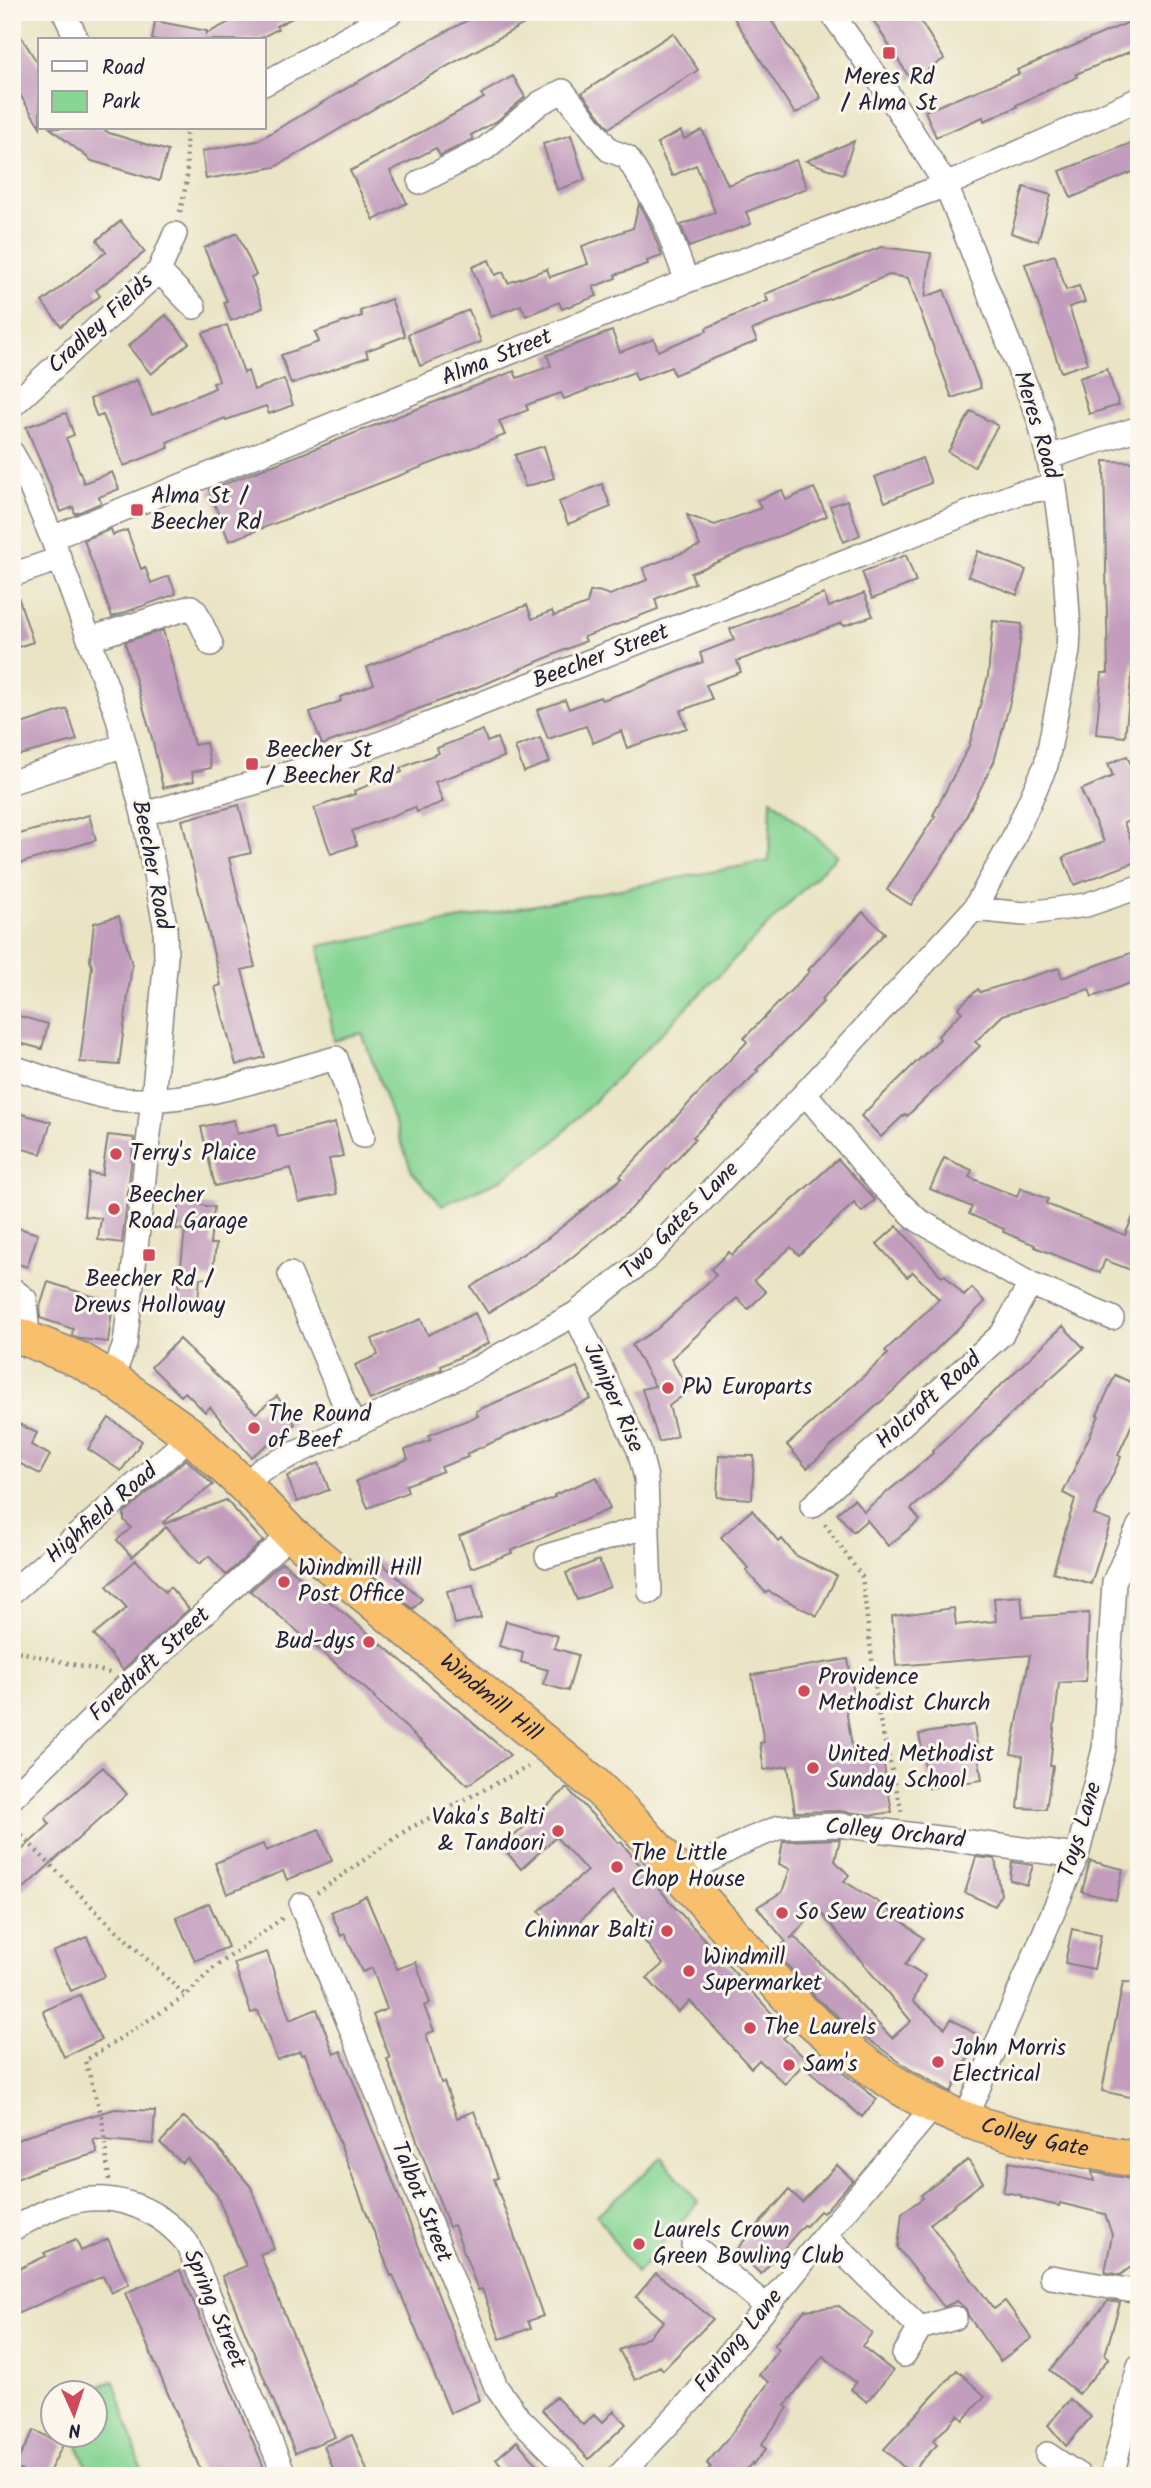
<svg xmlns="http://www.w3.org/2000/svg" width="1151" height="2488" font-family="Kalam,sans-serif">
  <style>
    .green { fill: #88d694; stroke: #557c68; stroke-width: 2 }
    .building { fill: #c29dbe; fill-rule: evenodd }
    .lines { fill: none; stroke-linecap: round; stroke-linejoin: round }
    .minor-casing { stroke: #868380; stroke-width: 26 }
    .highway-casing { stroke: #868380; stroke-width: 38 }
    .path { stroke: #868380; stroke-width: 4.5; stroke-dasharray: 2 5; stroke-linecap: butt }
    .minor { stroke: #fff; stroke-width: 23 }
    .highway { stroke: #f8bf6c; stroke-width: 35 }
    .poi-dot { fill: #d1495b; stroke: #fbf7ec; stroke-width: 2.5 }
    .labels { text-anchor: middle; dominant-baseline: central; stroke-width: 6; stroke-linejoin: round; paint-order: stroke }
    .poi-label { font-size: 23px; fill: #22223b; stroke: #fbf7ec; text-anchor: start }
    .street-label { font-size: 23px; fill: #22223b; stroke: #fbf7ec }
  </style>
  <rect width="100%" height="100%" fill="#fbf7ec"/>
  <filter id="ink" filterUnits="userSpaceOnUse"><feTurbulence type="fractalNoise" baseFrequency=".0143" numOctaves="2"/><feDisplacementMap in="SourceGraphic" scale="14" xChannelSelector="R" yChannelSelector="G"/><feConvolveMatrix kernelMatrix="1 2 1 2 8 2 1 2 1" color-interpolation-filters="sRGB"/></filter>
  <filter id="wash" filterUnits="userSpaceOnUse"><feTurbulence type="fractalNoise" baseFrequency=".00686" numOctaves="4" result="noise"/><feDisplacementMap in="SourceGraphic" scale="28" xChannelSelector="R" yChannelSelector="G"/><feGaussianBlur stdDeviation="1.57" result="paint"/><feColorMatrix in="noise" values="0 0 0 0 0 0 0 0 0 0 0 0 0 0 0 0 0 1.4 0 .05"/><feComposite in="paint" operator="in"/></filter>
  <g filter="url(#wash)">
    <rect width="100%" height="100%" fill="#eae4c5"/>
    <path class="green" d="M771,799L837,855L552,1144L500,1180L442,1205L412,1172L362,1033L334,1041L319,946L769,861Z
      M662,2158L698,2202L636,2274L597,2215Z
      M114,2381L144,2476H90L74,2436H94V2394L75,2393Z"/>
    <g id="blocks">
      <path class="building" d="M249,12H305L276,26L278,29L257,40H152L155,21L207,31L206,34Z
        M483,12H546L431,75L275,167L206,179L202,151L257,141L417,47Z
        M744,12H766L821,98L795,114L734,18Z
        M868,12H915L944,59L911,80Z
        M12,22L40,67V127L12,82Z
        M1129,22L1139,48L1076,74L1077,77L1016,105L1017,107L984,121L983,117L936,137L925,111L1019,74L1017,70Z
        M673,33L698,70L609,128L582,93Z
        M513,76L525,97L497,121L471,135L473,139L440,156L436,148L390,171L407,203L374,220L350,171L484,98L481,94Z
        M50,128H102L109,133L168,151L159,181L92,161Z
        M702,130L728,185L796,160L807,188L746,212L751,224L689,247L681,225L715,212L696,165L672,176L657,143L681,131L684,139Z
        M571,135L585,180L557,190L543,144Z
        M1139,140V169L1071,198L1060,171Z
        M854,141L843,174L806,161Z
        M1024,187L1051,195L1038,241L1011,233Z
        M639,204L648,219L662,256L647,261L648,264L615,275L616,278L593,287L597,296L562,309L559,302L526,316L521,305L491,317L472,267L489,260L495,275L503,272L508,283L547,269L550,277L588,264L582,246L633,228Z
        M121,221L145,252L96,290L100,296L61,326L42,302L106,252L97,240Z
        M237,233L256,275L251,277L263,308L231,321L224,302L227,301L204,248Z
        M881,247L931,253L925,297L944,290L981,388L952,398L908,278L889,275L752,330L757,341L674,375L671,367L637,380L634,372L564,399L561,393L526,405L528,410L499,421L505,435L229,541L209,490L514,371L517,378L551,366L547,355L612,331L620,352L654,339L658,351L707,331L706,328L768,301L765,294Z
        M1055,255L1066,290L1079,286L1085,302L1069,307L1088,363L1061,372L1025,264Z
        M391,299L405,336L366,351L368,357L291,384L281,355L319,342L315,332L362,316L360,311Z
        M469,310L481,342L420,366L408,334Z
        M166,315L189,343L151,374L128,346Z
        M227,325L244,373L248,371L254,390L284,379L293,405L269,414L266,406L226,420L225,418L167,442L169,448L124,466L103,415L97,417L90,399L137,380L152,415L215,388L213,383L219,381L203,333Z
        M1107,369L1119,405L1089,414L1079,378Z
        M971,411L998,426L974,467L948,452Z
        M66,413L74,435L66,438L84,483L112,472L119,489L99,497L101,503L75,514L73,507L61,512L26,427Z
        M544,446L554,478L525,487L515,455Z
        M922,458L931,483L885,502L875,477Z
        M1104,461L1136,462V502H1133L1135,661H1133L1125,737L1096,734L1102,673H1108Z
        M602,484L611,507L568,524L559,502Z
        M814,488L827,516L691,573L695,583L655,599L658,609L584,637L586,641L485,684L322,745L310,712L341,701L340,697L374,684L367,667L527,605L532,619L552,611L554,616L587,604L590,592L598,591L610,595L647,580L643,568L700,546L687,515L715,525L761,508L757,500L782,490L786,500Z
        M847,500L860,535L844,542L830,506Z
        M111,529L113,535L127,530L141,569L145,567L151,583L169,576L176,594L112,617L84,540Z
        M978,551L1026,570L1017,595L968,576Z
        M906,555L916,582L872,599L862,572Z
        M12,590H16L33,642L12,649Z
        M864,593L873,616L843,626L842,623L737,661L741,672L706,685L712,699L680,711L687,728L627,748L621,731L593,743L586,726L548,739L537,710L565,700L569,709L600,697L602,700L638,688L703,662L700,653L734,640L730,629L824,594L829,607Z
        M993,621L1022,624L1015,683L994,762L953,842L911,905L887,890L935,816L933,815L969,746L988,676Z
        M163,630L194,745L206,743L211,768L192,772L194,781L163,788L153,742L125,642Z
        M67,709L77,740L12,757V727Z
        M483,730L487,742L497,738L504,757L435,782L443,802L417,812L415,807L352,831L357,845L331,854L314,808L355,794L354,791L402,772L400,768L439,753L437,748Z
        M540,738L550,762L524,772L515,747Z
        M1127,756L1139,782V817L1124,823L1139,861L1074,885L1063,857L1104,842L1081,790L1113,776L1108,764Z
        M239,805L251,853L229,858L255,967L242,970L265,1057L236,1065L215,987L221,985L182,820Z
        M89,815L96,840L12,866V836Z
        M863,912L885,933L821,1000L823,1002L756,1070L758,1071L693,1137L695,1139L631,1209L560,1267L488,1313L471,1287L548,1238L622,1178L620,1176L747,1042L744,1038L810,971L808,970Z
        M119,916L132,965L119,1065L80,1062L92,967L90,960L94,923Z
        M1139,950V980L1092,997L1089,989L1003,1015L975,1042L980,1046L907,1116L905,1114L881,1137L861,1116L940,1039L938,1036L962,1012L958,1008L978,989L980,992L1059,968L1062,978Z
        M15,1015L48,1024L42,1049L12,1041Z
        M15,1112L51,1122L41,1154L12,1146V1122Z
        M234,1120L237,1134L275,1125L278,1137L335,1123L343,1156L329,1159L337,1194L299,1202L291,1168L215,1186L201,1127Z
        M108,1135L134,1138L122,1243L98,1240L101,1218L84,1216L89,1173L102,1175Z
        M944,1158L972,1170L969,1177L1017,1197L1020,1188L1048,1199L1046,1204L1125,1235L1139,1203V1273L1105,1260L1100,1273L1035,1247V1245L1003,1232L1004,1229L969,1214L972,1207L930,1189Z
        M838,1159L875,1200L862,1212L854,1203L799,1255L791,1247L754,1280L766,1292L748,1309L737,1298L671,1359L689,1391L669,1406L677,1436L659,1442L642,1389L655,1386L632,1345L657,1329L716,1275L711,1269L729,1252L732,1255Z
        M180,1202L214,1207L210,1244H216L212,1279L200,1278L197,1312L176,1310L185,1230L176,1229Z
        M12,1226L38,1234L27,1267L12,1262Z
        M897,1226L942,1277L945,1275L964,1296L972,1288L985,1302L902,1383L807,1468L787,1445L888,1354L885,1351L939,1299L913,1272L907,1277L877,1244Z
        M48,1282L113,1303L108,1342L81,1339L72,1335L73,1329L40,1318V1307Z
        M475,1313L489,1343L441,1366L442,1369L370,1400L355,1365L378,1355L372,1339L421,1319L428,1335Z
        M1063,1326L1084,1348L1013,1412L939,1484L911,1509L920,1520L888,1546L867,1520L853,1532L837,1513L854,1499L864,1511L898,1483L933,1453L932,1451Z
        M179,1339L256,1413L277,1396L295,1424L251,1457L210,1407L205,1412L185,1392L181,1396L151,1367Z
        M577,1367L591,1399L466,1454L468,1457L441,1467L443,1471L406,1485L408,1492L368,1508L356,1481L408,1459L405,1450L431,1440L429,1435L478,1416L476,1411Z
        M1115,1375L1139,1386V1409L1118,1455L1121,1457L1094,1515L1111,1521L1091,1584L1053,1572L1075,1499L1063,1493L1099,1416L1097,1415Z
        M109,1418L142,1441L121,1471L88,1449Z
        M19,1424L37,1433L31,1445L50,1455L40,1474L21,1464L12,1481V1435Z
        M719,1455L754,1456L752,1499L717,1497Z
        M186,1459L213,1485L163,1522L164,1524L226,1500L263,1541L226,1575L209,1556L199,1564L166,1527L132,1557L117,1540L131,1528L124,1520V1513Z
        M319,1463L329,1490L297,1502L287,1476Z
        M597,1477L610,1509L511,1551L512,1553L471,1568L459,1536L555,1497L554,1495Z
        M752,1510L779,1542L782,1539L795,1555L837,1576L817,1616L768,1591L766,1593L746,1571L749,1569L721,1537Z
        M376,1558L422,1599L413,1609L366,1570Z
        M136,1560L165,1592L170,1587L189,1609L123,1670L94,1635L127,1608L107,1586Z
        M599,1560L610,1587L577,1600L566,1573Z
        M282,1562L404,1663L510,1755L468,1785L374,1698L375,1697L250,1591Z
        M473,1585L481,1618L455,1624L447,1591Z
        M1021,1596L1023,1617L1089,1613L1086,1681L1059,1683L1050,1766H1053L1046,1809L1018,1808L1023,1756L1011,1754L1030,1655L896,1666L892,1616L954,1608L956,1625L996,1621L994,1598Z
        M506,1621L558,1636L554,1648L578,1655L568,1691L543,1684L548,1670L521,1662L523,1653L499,1646Z
        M848,1659L856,1707L846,1709L854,1759L882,1754L892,1812L873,1815L839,1811L795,1812L788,1766L764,1770L760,1743L764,1742L752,1675Z
        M974,1725L982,1780L929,1788L919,1734Z
        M103,1767L127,1794L12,1899V1859L50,1824L45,1818Z
        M567,1788L619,1843L621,1842L671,1903L789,2032L783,2038L807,2060L785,2084L759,2060L751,2068L690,2001L678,2012L647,1978L663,1964L641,1937L647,1932L613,1892L561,1937L539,1911L587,1871L556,1837L521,1869L502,1847Z
        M319,1829L332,1861L287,1880L283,1871L227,1894L215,1863L263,1844L266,1851Z
        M840,1839L835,1861L849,1875L844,1881L881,1904L923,1938L905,1965L925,1976L913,2001L945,2028L951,2019L979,2036L951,2092L911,2070L852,2028L816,1998L774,1950L786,1942L757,1907L782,1892L790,1869L779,1864L783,1841ZM818,1909L911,2021L892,2038L794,1936L790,1939Z
        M976,1857L995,1859L1001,1894L995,1906L965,1893Z
        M1090,1861L1123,1869L1116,1900L1082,1892Z
        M1012,1862L1033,1865L1027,1885L1010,1880Z
        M366,1896L397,1969L416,1962L430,2003L424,2006L434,2031L426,2034L441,2083L444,2082L457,2118L474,2111L498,2178L494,2179L543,2316L528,2321L531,2328L500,2339L482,2289L478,2290L454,2225L449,2227L387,2059L390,2058L373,2015L387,2009L372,1968L362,1972L345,1934L341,1936L331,1912Z
        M209,1903L228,1947L195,1961L176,1917Z
        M1072,1929L1101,1935L1094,1969L1065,1963Z
        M87,1937L105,1976L71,1991L53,1952Z
        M267,1952L290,2020L317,2009L334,2054L341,2051L480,2400L450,2413L393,2275L391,2276L305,2054L301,2055L300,2051L277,2060L258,2011L251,2013L234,1963Z
        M1123,1982L1139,1983V2099L1102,2091Z
        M80,1995L101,2040L64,2057L43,2011Z
        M822,2057L877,2099L862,2117L810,2072Z
        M115,2109L155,2111L153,2144L93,2139L97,2153L38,2170L12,2181V2142L40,2131Z
        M184,2117L214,2143L251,2187L274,2249L260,2254L335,2437L295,2453L222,2276L246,2266L217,2195L187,2158L182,2163L160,2143Z
        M968,2160L983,2182L930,2224L994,2309L1005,2301L1032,2338L1000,2361L969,2317L965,2308L957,2301L944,2307L898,2248L902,2213L923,2198L921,2195Z
        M1009,2162L1094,2181L1092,2172L1137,2180L1139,2210L1133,2211L1139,2227V2261L1120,2275L1105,2272L1112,2235L1105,2214L1060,2203L1059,2206L1021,2197V2195L1003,2192Z
        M837,2165L853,2180L823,2213L820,2211L806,2226L804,2225L761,2274L735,2251L789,2190L802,2202Z
        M108,2239L129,2284L111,2293L103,2276L12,2316V2272L46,2256L44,2253L76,2240L81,2251Z
        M180,2270L260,2458L267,2476H203L125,2293Z
        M656,2273L713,2319L663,2370L660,2366L635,2380L619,2350L647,2338L664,2321L636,2297Z
        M1108,2301L1120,2303L1105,2355L1109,2358L1079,2394L1050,2370Z
        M839,2306L872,2333L862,2346L893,2371L867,2402L851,2389L856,2383L823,2356L785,2406L788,2408L761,2445L766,2449L753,2465L752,2463L740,2476H702L711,2467L707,2463L726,2441L769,2382L759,2375L779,2349L774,2345L805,2310Z
        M957,2370L985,2396L963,2420L958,2415L933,2441L937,2445L910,2473L884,2449Z
        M556,2397L583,2425L594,2415L602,2423L614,2411L626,2424L589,2459L542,2410Z
        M1070,2399L1091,2417L1066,2446L1048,2425Z
        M34,2430L63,2445L47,2476H31L14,2467Z
        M352,2435L364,2463L369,2476H336L324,2446Z
        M517,2441L547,2476H510L496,2459Z"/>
    </g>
  </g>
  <g filter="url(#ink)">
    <use href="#blocks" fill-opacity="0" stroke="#868380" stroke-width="2"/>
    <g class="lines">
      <g class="minor-casing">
        <path id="minor" d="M64,12L77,40
          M264,84L392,12
          M420,182L486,148L540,103L563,91L609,150L627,157L662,215L687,281
          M175,234L159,271L194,307
          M12,406L159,271
          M12,453L28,481L52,538L117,715L143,814L165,925L166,957L153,1099L125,1344L112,1379
          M1049,457L1139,428
          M52,538L687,281L946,185L1139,99
          M12,575L59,559
          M89,639L191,607L196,612L211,644
          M12,782L125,745
          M143,814L340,759L1019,493L1055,487
          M974,909L1024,914L1086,905L1139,887
          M12,1067C48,1078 94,1099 131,1100C200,1102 270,1076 336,1058L363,1136
          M805,1093L881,1185L918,1220L1030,1284L1112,1318
          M290,1274L354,1427
          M12,1289L25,1299L28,1338
          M575,1314L639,1450L646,1478L650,1592
          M245,1486L262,1469L479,1367L575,1314L648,1257L805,1093L974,909L1011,843L1046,765L1068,651L1069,630L1064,556L1055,487L1039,419L946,185L881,83L831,12
          M812,1506L1002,1334L1030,1284
          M547,1556L648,1526
          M12,1592L175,1450L190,1435
          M12,1798L134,1678L291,1534
          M681,1875L748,1840L780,1827L839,1825L1077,1856
          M301,1905L496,2387L518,2417L577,2476
          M965,2119L1077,1856L1104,1749L1114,1582L1139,1526
          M12,2229C28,2221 44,2211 61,2205C109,2189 155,2205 187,2243L285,2476
          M825,2235L920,2328L904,2355
          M693,2245L767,2307
          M1051,2277L1139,2292
          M920,2328L955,2318
          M1047,2454L1080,2476
          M619,2476L694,2397L825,2235L935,2105
          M1112,2476L1139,2366"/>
      </g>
      <g class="highway-casing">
        <g id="highway">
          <path id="s1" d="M12,1333L80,1360L112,1379L190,1435L245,1486L291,1534L592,1782L632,1821L802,2012C850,2055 906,2098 967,2120C1022,2140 1081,2149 1139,2160"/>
        </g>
      </g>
      <path class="path" d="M180,212L187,180L186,128
        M825,1524L862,1577L879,1717L902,1812
        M12,1650L110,1673
        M12,1826L99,1914L186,1996
        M317,1893L408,1829L528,1767
        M109,2180L102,2117L85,2061L186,1996L211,1970L284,1917"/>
      <use href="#minor" class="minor"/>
      <use href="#highway" class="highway"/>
    </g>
  </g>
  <g class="poi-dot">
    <rect x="882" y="46" width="14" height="14" rx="3.5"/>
    <rect x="130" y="503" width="14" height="14" rx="3.5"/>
    <rect x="245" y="757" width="14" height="14" rx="3.5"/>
    <circle cx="116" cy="1154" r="7"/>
    <circle cx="114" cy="1209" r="7"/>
    <rect x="142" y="1248" width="14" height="14" rx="3.5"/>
    <circle cx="668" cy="1388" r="7"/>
    <circle cx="254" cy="1428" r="7"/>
    <circle cx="284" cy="1582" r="7"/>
    <circle cx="369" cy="1642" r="7"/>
    <circle cx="804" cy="1691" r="7"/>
    <circle cx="813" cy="1768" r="7"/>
    <circle cx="558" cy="1831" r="7"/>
    <circle cx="617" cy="1867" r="7"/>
    <circle cx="782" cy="1913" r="7"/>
    <circle cx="667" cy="1931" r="7"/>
    <circle cx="689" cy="1971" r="7"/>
    <circle cx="750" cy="2028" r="7"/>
    <circle cx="938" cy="2062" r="7"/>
    <circle cx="789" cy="2065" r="7"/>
    <circle cx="639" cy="2244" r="7"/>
  </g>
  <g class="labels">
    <g class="poi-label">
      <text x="889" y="78" text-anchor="middle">Meres Rd<tspan x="889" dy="26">/ Alma St</tspan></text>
      <text x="151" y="497">Alma St /<tspan x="151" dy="26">Beecher Rd</tspan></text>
      <text x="266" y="751">Beecher St<tspan x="266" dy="26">/ Beecher Rd</tspan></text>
      <text x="130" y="1154">Terry's Plaice</text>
      <text x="128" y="1196">Beecher<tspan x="128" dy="26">Road Garage</tspan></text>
      <text x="149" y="1280" text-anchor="middle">Beecher Rd /<tspan x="149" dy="26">Drews Holloway</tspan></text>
      <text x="682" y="1388">PW Europarts</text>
      <text x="268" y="1415">The Round<tspan x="268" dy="26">of Beef</tspan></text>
      <text x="298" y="1569">Windmill Hill<tspan x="298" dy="26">Post Office</tspan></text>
      <text x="355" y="1642" text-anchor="end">Bud-dys</text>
      <text x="818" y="1678">Providence<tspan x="818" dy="26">Methodist Church</tspan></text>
      <text x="827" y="1755">United Methodist<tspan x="827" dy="26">Sunday School</tspan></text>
      <text x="544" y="1818" text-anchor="end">Vaka's Balti<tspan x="544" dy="26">&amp; Tandoori</tspan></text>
      <text x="631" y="1854">The Little<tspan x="631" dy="26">Chop House</tspan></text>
      <text x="796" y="1913">So Sew Creations</text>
      <text x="653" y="1931" text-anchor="end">Chinnar Balti</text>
      <text x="703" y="1958">Windmill<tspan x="703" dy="26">Supermarket</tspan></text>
      <text x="764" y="2028">The Laurels</text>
      <text x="952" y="2049">John Morris<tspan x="952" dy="26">Electrical</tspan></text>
      <text x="803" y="2065">Sam's</text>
      <text x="653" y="2231">Laurels Crown<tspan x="653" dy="26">Green Bowling Club</tspan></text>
    </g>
    <g class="street-label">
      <text transform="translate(101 324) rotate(-43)">Cradley Fields</text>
      <text transform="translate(497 358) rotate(-22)">Alma Street</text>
      <text transform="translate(1036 425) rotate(73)">Meres Road</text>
      <text transform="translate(601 657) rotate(-21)">Beecher Street</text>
      <text transform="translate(151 865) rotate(79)">Beecher Road</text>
      <text transform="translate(680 1221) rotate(-45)">Two Gates Lane</text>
      <text transform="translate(613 1398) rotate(66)">Juniper Rise</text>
      <text transform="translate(929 1401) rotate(-42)">Holcroft Road</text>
      <text transform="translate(102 1514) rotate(-41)">Highfield Road</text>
      <text transform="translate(150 1665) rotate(-43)">Foredraft Street</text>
      <text stroke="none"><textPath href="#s1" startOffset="606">Windmill Hill</textPath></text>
      <text transform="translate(1081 1830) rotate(-73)">Toys Lane</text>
      <text transform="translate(895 1834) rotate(6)">Colley Orchard</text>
      <text stroke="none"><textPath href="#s1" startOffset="1318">Colley Gate</textPath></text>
      <text transform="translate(421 2202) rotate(68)">Talbot Street</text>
      <text transform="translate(214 2309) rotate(67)">Spring Street</text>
      <text transform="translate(739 2341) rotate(-51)">Furlong Lane</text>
    </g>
  </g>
  <rect width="1151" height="2488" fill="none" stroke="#fbf7ec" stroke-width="42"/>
  <rect x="38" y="38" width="228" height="91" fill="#fbf7ec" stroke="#a4a2a5" stroke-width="2"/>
  <rect x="52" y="61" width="35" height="10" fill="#ffffff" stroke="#a4a2a5" stroke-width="2"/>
  <text x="102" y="74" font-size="21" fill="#22223b">Road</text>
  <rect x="52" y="91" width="35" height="21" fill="#88d694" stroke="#a4a2a5" stroke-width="2"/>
  <text x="102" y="108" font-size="21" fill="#22223b">Park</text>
  <g transform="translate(74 2414) rotate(177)"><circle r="33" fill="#fbf7ec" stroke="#a4a2a5" stroke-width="2"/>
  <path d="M0-5L12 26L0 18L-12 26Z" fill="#d1495b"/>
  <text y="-10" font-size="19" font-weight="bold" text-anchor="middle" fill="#22223b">N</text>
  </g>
</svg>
